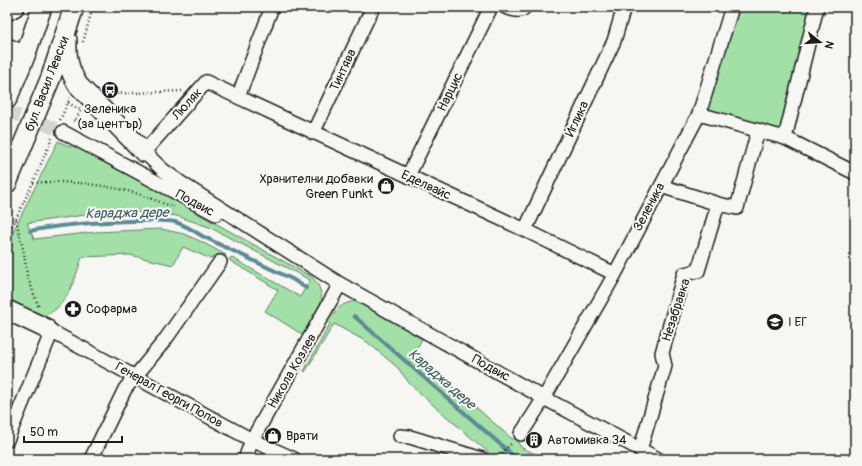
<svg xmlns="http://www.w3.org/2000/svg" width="862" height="466" font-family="Pangolin,sans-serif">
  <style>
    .green { fill: #a2e0a8; stroke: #5f7e62 }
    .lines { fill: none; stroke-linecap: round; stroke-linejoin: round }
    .stream { stroke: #5c8b95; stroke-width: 4 }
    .minor-tunnel { stroke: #d5d5d2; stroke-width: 13; stroke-dasharray: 13 6; stroke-linecap: butt }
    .minor-casing { stroke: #1c1c1c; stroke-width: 16 }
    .highway-casing { stroke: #1c1c1c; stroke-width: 22 }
    .path { stroke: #1c1c1c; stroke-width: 2.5; stroke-dasharray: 1 3; stroke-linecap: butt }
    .minor { stroke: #f6f6f2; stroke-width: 13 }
    .highway { stroke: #f6f6f2; stroke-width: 19 }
    .labels { text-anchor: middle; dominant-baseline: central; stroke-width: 4; stroke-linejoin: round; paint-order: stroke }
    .street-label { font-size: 13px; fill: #1c1c1c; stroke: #f6f6f2 }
    .poi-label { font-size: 13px; fill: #1c1c1c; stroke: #f6f6f2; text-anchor: start }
    .water-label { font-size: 14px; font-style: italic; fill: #415d62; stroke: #f6f6f2 }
  </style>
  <rect width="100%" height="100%" fill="#f6f6f2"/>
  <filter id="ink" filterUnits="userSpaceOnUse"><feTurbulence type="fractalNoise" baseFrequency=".025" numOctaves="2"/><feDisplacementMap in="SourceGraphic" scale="8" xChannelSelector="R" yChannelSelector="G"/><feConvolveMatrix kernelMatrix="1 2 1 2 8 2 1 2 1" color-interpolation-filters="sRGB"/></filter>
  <g filter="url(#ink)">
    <path class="green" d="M732,7H817L785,138L699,114Z
      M58,141L71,147L73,144L312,277C319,284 321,291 322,300L303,335L265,311L278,290L229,260L231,257L300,297L310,280L209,227L177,216L150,212L92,214L27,223L34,239L96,232L161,229L184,234L200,241L226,255L222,261L213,257L211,259L183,247L173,265L130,255L82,257C74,281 67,311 38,318L7,303V244Z
      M357,301L363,303L422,339L416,350L446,381L511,438L516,440L522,448L547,459H496L433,405L410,384L397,367L367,342L334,324L305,372L304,371L330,324L328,322C335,310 342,302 357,301Z"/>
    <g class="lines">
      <path class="stream" d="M30,231C64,224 98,222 132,221C145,221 161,219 175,222C185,225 193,230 202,236L292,279L306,288
        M354,316L517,459"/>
      <path class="minor-tunnel" d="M7,113C27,116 44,124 63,132"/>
      <g class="minor-casing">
        <path id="minor" d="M272,7L238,97L206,82L144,152L163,170L184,185L340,284L544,398L658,459
          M505,7C512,9 520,13 525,7
          M238,97L525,230L615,274
          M699,114L785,138L855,173
          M63,132L216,214
          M313,133L373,7
          M785,138L817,7
          M408,176L491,7
          M661,186L718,204
          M525,230L614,41L624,7
          M45,328L252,440L294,459
          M521,434L544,398L615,274L699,114L732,7
          M400,436L410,437L482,459
          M7,440L52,331
          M640,450L665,366L662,353L684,274L698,271L718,204L737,208L758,131
          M91,459L125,389L165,340L220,262
          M245,459L252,440L340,284"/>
      </g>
      <g class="highway-casing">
        <path id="highway" d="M7,11L14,7
          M67,40C66,58 69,70 78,85L144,152
          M7,48L25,56
          M7,99L25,56L42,7
          M7,183L51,77L74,7
          M7,310L45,328"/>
      </g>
      <path class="path" d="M83,42L93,7
        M109,94L182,91
        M68,103L81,110L75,121L73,120
        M60,120L70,98
        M33,183C65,180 96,184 128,191C143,195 159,202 174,207
        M16,220L24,253L27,275L39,308
        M7,237L33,183L52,138
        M496,459L512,443"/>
      <use href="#minor" class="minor"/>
      <use href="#highway" class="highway"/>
    </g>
  </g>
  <defs>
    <g id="bus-disc" transform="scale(0.9)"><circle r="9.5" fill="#1c1c1c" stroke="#f6f6f2"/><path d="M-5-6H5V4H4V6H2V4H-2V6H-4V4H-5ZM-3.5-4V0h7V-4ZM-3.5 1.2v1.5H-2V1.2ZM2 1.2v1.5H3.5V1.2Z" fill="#fff"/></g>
    <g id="shop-disc" transform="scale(0.9)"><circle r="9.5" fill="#1c1c1c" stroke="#f6f6f2"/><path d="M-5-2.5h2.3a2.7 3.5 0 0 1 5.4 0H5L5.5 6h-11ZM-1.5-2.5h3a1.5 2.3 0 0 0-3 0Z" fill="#fff"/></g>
    <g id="pharmacy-disc" transform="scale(0.9)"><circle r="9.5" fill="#1c1c1c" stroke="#f6f6f2"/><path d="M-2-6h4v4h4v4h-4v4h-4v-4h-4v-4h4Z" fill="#fff"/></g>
    <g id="school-disc" transform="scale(0.9)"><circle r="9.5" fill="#1c1c1c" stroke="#f6f6f2"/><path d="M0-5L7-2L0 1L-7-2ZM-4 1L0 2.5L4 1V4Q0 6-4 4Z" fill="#fff"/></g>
    <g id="building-disc" transform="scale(0.9)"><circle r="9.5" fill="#1c1c1c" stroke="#f6f6f2"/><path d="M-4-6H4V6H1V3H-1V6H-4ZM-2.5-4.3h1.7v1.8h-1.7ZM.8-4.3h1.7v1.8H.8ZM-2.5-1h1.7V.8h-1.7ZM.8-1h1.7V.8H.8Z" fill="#fff"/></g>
  </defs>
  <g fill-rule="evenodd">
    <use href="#bus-disc" x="110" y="90"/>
    <use href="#shop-disc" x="386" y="186"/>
    <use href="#pharmacy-disc" x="73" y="309"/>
    <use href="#school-disc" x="775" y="322"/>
    <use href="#shop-disc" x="273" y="436"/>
    <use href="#building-disc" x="534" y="440"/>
  </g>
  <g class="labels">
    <g class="street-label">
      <text transform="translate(343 70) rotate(-65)">Тинтява</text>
      <text transform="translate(47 84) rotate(-69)">бул. Васил Левски</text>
      <text transform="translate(450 92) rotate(-64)">Нарцис</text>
      <text transform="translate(187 104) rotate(-48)">Люляк</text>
      <text transform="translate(577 119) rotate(-65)">Иглика</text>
      <text transform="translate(426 185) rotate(25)">Еделвайс</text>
      <text transform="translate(195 203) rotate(28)">Подвис</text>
      <text transform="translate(649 207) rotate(-62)">Зеленика</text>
      <text transform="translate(676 310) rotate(-72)">Незабравка</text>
      <text transform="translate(491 368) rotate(29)">Подвис</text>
      <text transform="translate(292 371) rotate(-60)">Никола Козлев</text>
      <text transform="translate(169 395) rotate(29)">Генерал Георги Попов</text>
    </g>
    <g class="poi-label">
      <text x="110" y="109" text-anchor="middle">Зеленика<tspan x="110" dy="15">(за център)</tspan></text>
      <text x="373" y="179" text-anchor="end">Хранителни добавки<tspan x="373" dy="15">Green Punkt</tspan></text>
      <text x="86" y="309">Софарма</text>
      <text x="788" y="322">I ЕГ</text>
      <text x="286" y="436">Врати</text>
      <text x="547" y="440">Автомивка 34</text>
    </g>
    <g class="water-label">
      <text transform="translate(127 213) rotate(-1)">Караджа дере</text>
      <text transform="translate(442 379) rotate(41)">Караджа дере</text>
    </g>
  </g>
  <rect width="862" height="466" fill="none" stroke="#f6f6f2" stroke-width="24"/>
  <rect x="12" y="12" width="838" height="442" fill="none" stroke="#1c1c1c" stroke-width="1.5" filter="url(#ink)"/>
  <g transform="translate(820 42) rotate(107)" stroke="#f6f6f2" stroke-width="3" paint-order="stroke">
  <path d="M0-3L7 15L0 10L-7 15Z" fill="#1c1c1c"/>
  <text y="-6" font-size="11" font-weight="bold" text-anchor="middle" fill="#1c1c1c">N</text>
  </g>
  <path d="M24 436v6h98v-6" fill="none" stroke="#1c1c1c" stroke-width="2"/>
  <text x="30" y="436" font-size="12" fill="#1c1c1c" stroke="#f6f6f2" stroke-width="3" paint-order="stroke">50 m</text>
</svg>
